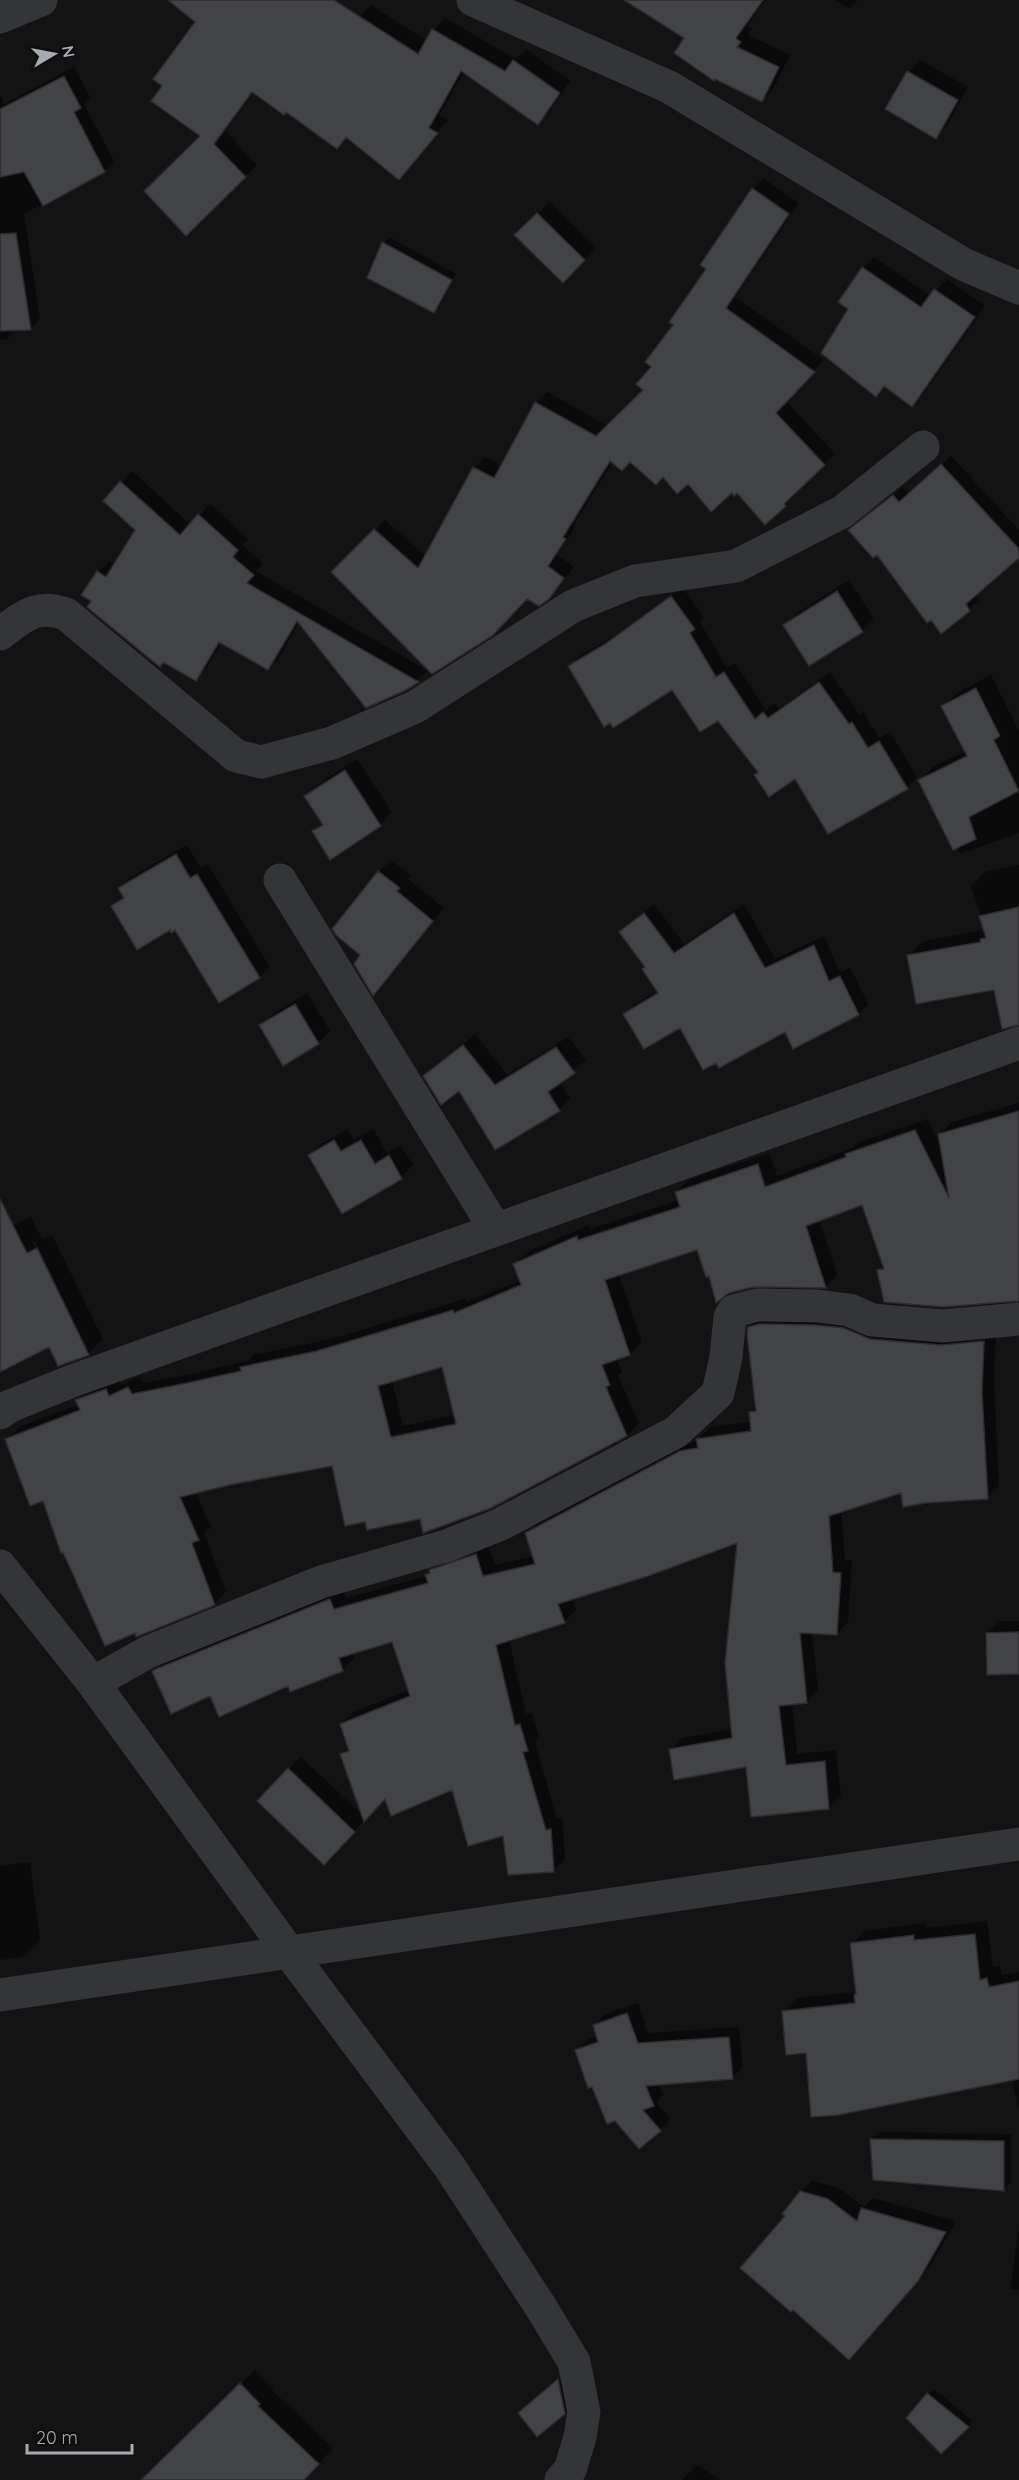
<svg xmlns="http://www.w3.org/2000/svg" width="1019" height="2480" font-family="Quicksand,sans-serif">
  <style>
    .shadow { fill: #0007; fill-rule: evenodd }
    .building { fill: #424347; stroke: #2d2d30; stroke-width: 1.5; fill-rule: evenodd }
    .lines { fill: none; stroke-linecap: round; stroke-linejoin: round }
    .minor { stroke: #343539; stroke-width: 33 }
    .tertiary { stroke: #343539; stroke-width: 33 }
  </style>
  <rect width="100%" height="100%" fill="#131314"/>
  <path class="shadow" d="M187,0H326L359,16L371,5L427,41L434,30L445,18L516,59L526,49L570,81L549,112L538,123L464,72L439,116L448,120L399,178L348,136L337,147L286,110L254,92L225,131L257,165L186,234L202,136L164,85L197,21Z
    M627,0H765L747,26L752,29L748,35L790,55L774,88L762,100L687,38Z
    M834,0H858L850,8Z
    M920,60L968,87L947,125L935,137L887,108L908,72Z
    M74,67L90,97L84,104L114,161L104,171L24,214L40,319L31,328L17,329L7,339L0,340V95L4,104Z
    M763,178L799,203L735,297L824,360L786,401L835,454L794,492L796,494L785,505L765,522L737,491L688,482L630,461H613L573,526L575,528L557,555L574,567L548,598L527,597L333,572L385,520L426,556L474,468L485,457L502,466L536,403L547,392L608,426L645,390L653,366L675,325L753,189Z
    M550,202L596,247L563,281L516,235Z
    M389,237L456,274L439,306L433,311L369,278L384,243Z
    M874,257L931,296L947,279L985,306L923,394L912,405L886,385L876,395L850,308L840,302L863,268Z
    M951,456L1019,530V556L974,595L979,600L969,609L941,631L877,553L850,530L903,487L909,494Z
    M132,471L191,525L210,504L248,539L242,545L263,563L256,571L428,671L405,689L299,622L279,658L268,668L222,642L206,668L195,679L83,595L98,572L109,561L115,565L137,530L105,501Z
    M849,580L874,619L862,631L785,625L797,613Z
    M682,587L705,618L700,622L727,668L735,663L766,710L775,703L779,709L830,672L860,715L863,712L879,738L890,732L917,777L907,788L760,771L718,719L672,688L570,666L580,656L617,634Z
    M991,675L1019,731V833L960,854L920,781L934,766L966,751L943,707L958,692Z
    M357,759L392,812L380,824L331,858L314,832L323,823L306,796L318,784Z
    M187,845L201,868L208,864L270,967L259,977L176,928L113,906L124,895L120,889L130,878Z
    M391,860L411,876L408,879L444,908L374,993L362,955L379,872Z
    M1019,865V1024L995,988L909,956L923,941L985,930L971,886L985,872Z
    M654,904L684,944L744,904L775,959L824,936L840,972L850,967L868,1004L858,1014L681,1026L625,1014L635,1004L658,990L646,967L621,932Z
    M307,993L330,1031L318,1043L261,1026L273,1014Z
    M475,1034L507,1075L568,1037L586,1060L560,1082L570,1098L559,1110L459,1088L425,1077Z
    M1019,1103V1299L879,1271L884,1266L863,1203L819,1219L837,1275L825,1287L710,1274L698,1249L619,1274L642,1342L630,1354L616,1359L622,1372L618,1376L639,1423L627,1435L421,1517L333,1464L195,1491L211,1527L204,1533L226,1591L214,1604L44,1499L7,1439L19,1427L79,1404L77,1400L89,1388L118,1378L121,1385L140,1376L144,1383L200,1372L248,1361L253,1355L331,1339L465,1299L466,1302L521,1280L515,1264L527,1252L589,1225L590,1229L679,1200L676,1192L688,1180L770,1153L777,1176L853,1148L859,1142L928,1119L941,1146L940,1135L952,1122ZM444,1365L455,1415L403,1426L392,1381Z
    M347,1129L354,1140L373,1129L387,1153L401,1145L413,1165L401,1177L310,1156L322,1144Z
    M31,1217L42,1239L52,1235L103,1339L88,1354L50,1345L0,1370V1232ZM35,1241L87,1348H84L32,1242Z
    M761,1315L996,1330L994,1379L999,1486L987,1498L902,1491L841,1510L845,1561H852L848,1622L836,1634L812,1632L818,1690L807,1702L792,1703L797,1754L836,1750L841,1796L829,1808L747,1765L670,1750L682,1738L733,1729L739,1541L572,1598L576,1610L564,1622L509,1640L526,1714L532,1713L539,1738L535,1742L557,1819L562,1818L565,1859L554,1870L504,1834L453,1788L386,1797L336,1851L289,1769L301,1757L364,1816L342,1755L349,1747L342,1724L353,1712L410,1690L392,1640L353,1652L354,1658L342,1670L289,1684L211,1694L154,1672L165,1660L342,1588L346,1598L426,1576L443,1559L488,1543L495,1565L534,1556L527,1533L539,1521L698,1439L710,1427L752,1422L750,1412L757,1406L749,1327Z
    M1000,1621H1019V1673L988,1633Z
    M30,1862L40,1939L22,1957L0,1960V1866Z
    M987,1921L993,1967L1000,1966L1002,1975L1019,1972V2111L1011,2076L807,2051L784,2011L797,1998L857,1992L852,1944L865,1931L926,1923L927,1928Z
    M638,2003L648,2033L739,2027L743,2067L732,2078L659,2084L664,2094L656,2102L670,2119L660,2130L577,2051L587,2040L598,2036L595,2025L605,2014Z
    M879,2132L1011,2134V2182L1004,2189L871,2139Z
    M812,2181L839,2188L864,2207L873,2198L956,2221L929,2268L860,2346L793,2308L787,2216L801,2192Z
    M1019,2226V2290L1010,2289Z
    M570,2368L576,2400L564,2413L532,2401Z
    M255,2370L273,2388L272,2390L333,2448L303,2480H159L151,2472Z
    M934,2389L973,2421L941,2452L928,2394Z
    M698,2465L720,2480H682Z"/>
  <path class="building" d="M168,0H334L418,54L432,29L505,71L513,60L560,93L538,125L461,71L429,128L438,133L399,180L346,137L337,149L286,112L284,115L252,92L214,144L246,177L186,236L144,191L200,136L151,101L162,86L153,79L195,22Z
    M624,0H763L736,38L741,42L737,47L779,67L762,102L715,79L714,81L674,53L684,38Z
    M907,71L958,100L936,139L885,109Z
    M64,76L81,108L74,112L105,172L43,206L24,172L0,177V109Z
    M752,188L789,214L726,308L815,372L776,413L825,465L784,504L786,506L765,525L737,493L734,496L732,493L711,512L688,484L677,494L663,477L656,485L630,462L622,471L610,461L563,537L566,539L548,566L564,578L549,599L539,606L527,599L492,636L432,674L331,572L374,529L418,568L473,467L494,478L535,402L596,436L643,390L636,384L651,367L645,362L673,325L669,322L706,269L700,265Z
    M537,213L585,260L563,283L514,235Z
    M16,233L31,330L0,331V234Z
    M382,242L452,280L434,313L367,278Z
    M862,267L921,307L934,289L975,317L912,407L884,386L876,397L821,353L848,309L838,302Z
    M941,464L1019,549V558L966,604L970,611L941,634L931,620L927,623L877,555L873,558L848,530L893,495L899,502Z
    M120,481L180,535L198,514L238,550L233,557L254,575L247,583L419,682L406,690L366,708L297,621L268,670L219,642L196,681L163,662L160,667L87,607L91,601L81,595L97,571L106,577L135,530L103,501Z
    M837,591L863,632L809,666L783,625Z
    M671,596L695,629L690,633L716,677L724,672L755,719L763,712L768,718L819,682L849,724L852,722L868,748L879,741L908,789L828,834L795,779L769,797L754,775L758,772L718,721L700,732L672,690L613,728L610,723L604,727L568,666L605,644Z
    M976,688L1000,736L994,740L1019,791L969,817L976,839L953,850L918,780L967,756L941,706Z
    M345,770L381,826L330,860L312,831L323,825L304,796Z
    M176,854L190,878L197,874L260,978L219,1003L175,930L171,933L170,930L137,950L111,906L124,898L118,888Z
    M378,871L400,888L397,891L433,921L373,996L354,964L360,955L337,936L332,929Z
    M1019,907V1025L1002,1029L994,990L916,1004L907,955L981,942L980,939L986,938L979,916Z
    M644,913L674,953L734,913L765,968L814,945L829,981L840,976L859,1015L793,1049L785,1032L719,1068L716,1063L703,1070L680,1028L644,1049L623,1014L658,993L642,969L645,967L619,932Z
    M295,1004L319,1044L283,1066L259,1025Z
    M463,1045L495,1085L556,1047L575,1073L548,1092L560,1111L495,1150L459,1091L441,1105L423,1076Z
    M1019,1111V1301L943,1307L884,1302L877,1270L884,1269L862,1205L806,1226L826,1288L753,1287L729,1293L716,1303L709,1276L706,1277L697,1250L605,1280L630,1355L602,1365L610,1385L606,1387L627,1436L491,1508L423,1533L420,1519L367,1530L365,1522L345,1526L332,1466L234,1484L180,1497L199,1540L192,1543L215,1605L136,1637L135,1633L105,1646L63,1552L61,1553L43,1501L30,1506L5,1439L80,1410L75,1400L106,1389L109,1396L128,1387L132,1394L187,1383L241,1371L240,1367L317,1351L453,1310L454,1313L521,1285L513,1264L577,1236L578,1240L680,1207L675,1192L758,1164L765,1187L846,1157L845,1154L915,1130L949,1198L938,1134ZM442,1367L456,1424L391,1437L378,1386Z
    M334,1140L341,1151L361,1140L375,1164L389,1155L402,1179L342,1214L308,1155Z
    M0,1199L27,1253L37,1248L89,1355L58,1366L49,1347L0,1372Z
    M759,1324L816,1325L844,1328L870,1339L941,1345L984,1341L982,1392L988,1499L925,1503L903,1507L901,1493L829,1516L833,1572L841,1573L837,1635L800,1633L807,1703L779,1706L786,1765L825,1761L829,1809L751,1817L746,1767L674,1780L669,1749L732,1738L725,1663L737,1543L648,1576L558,1604L565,1623L496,1645L515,1725L520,1724L528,1751L523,1752L546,1830L551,1829L554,1872L508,1875L503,1836L468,1846L452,1790L391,1816L385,1799L364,1822L340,1754L349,1751L340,1724L410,1696L392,1642L339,1658L343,1671L290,1692L288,1686L219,1717L210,1696L171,1714L152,1671L156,1669L327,1600L330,1599L334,1609L428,1583L425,1575L430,1573L429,1570L476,1554L483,1576L535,1564L525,1533L680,1451L698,1448L696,1439L751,1431L749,1412L756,1411L747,1334L748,1327Z
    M1019,1632V1674L987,1675L986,1633Z
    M288,1768L355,1832L324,1865L257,1801Z
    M975,1934L980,1980L987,1978L989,1987L1019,1981V2079L838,2115L811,2117L806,2053L786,2055L782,2011L855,2003L854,1995L856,1994L850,1943L914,1935V1940Z
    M627,2013L638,2043L729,2037L733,2079L646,2086L654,2106L643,2110L661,2131L639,2149L615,2121L607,2124L592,2087L588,2088L575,2050L598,2042L593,2025Z
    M870,2139L1004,2141V2191L873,2180Z
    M800,2191L828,2199L857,2221L861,2208L946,2232L918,2281L849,2360L793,2310L791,2312L740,2268L785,2216L782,2214Z
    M558,2379L565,2414L537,2437L518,2413Z
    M240,2383L260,2404L258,2406L319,2464L304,2480H141Z
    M927,2393L969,2427L941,2454L906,2418Z"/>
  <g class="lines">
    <path class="minor" d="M473,0L669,87L963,264L1019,288
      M0,17L41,0
      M0,634C23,617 36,603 66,614L236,756L261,762L332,743L415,707L573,606L635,581L736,566L842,512L923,447
      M280,880L496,1230
      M0,1413L10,1406L72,1381L1019,1043
      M0,1566L93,1683L289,1952L449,2166L542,2309L574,2362L584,2412L580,2437L570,2470L561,2480
      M93,1683L148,1652L321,1582L446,1546L499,1525L676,1432L718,1393L726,1357L730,1317L734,1311L757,1305L817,1306L849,1310L872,1320L943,1326L1019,1319"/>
    <path class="tertiary" d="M0,1995L1019,1844"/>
  </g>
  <g transform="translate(54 54) rotate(80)" stroke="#0e0e0f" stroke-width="4.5" paint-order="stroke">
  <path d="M0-4.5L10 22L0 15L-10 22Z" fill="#a5acb4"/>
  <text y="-9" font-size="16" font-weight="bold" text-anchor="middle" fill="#a5acb4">N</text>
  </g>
  <path d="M27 2444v9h105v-9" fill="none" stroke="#a5acb4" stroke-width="3"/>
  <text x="36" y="2444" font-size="18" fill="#a5acb4" stroke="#0e0e0f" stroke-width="4.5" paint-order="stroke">20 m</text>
</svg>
